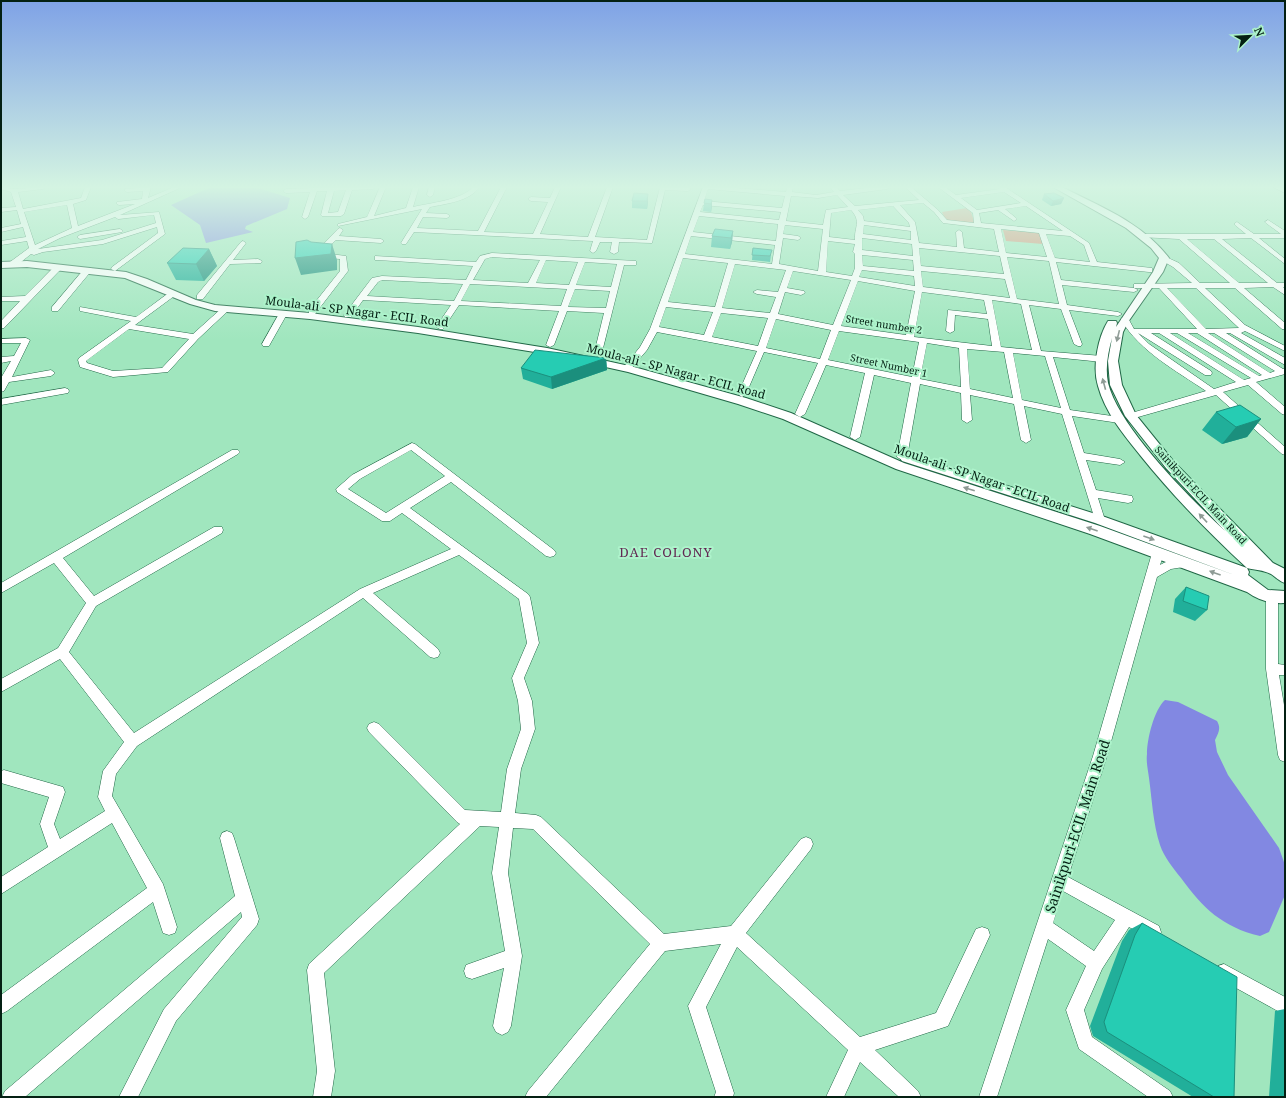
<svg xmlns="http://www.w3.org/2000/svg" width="1286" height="1098" font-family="'Noto Serif',serif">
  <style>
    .green { fill: #da8c72 }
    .water { fill: #8288e2 }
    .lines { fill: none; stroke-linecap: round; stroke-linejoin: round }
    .minor-casing { stroke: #206746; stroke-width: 1 }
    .major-casing { stroke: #206746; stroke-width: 2 }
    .minor { fill: #fff; fill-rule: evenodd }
    .major { fill: #fff; fill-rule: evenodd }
    .wall { fill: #21af9a }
    .shaded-wall { fill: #1b8f7d }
    .building { fill: #26ccb3; stroke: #1b8f7d }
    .oneway { fill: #8e9b95 }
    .labels { text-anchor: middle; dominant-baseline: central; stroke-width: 4; stroke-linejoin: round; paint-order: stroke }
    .far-street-label { font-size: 10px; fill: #042013; stroke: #adf3cb }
    .street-label { font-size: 12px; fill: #042013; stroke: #adf3cb }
    .neighbourhood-label { font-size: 13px; letter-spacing: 1px; fill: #612852; stroke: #adf3cb }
    .near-street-label { font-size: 14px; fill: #042013; stroke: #adf3cb }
  </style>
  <rect width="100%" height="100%" fill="#a0e6be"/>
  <path class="green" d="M967,208L971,212L975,224L946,221L942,212Z
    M1003,230L1039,233L1043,244L1006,241Z"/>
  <path class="water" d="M211,187L234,188L255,187L290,198L287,209L246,226L245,229L253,232L206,243L200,225L171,205Z
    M1165,700L1178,702L1217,721C1221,728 1219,732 1215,740L1217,752L1228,775L1279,848L1285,865V895L1269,932L1260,936C1222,927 1203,908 1181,878C1173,868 1164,857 1160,845C1153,824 1152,800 1149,778C1148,770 1146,762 1147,754C1147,739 1154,710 1165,700Z"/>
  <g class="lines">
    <g class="minor-casing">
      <path id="minor" d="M1,187L14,189L46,187L43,189L18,192L23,209L81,198L85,187H91L86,200L73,204L78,226L135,204L119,205L117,204V202L142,199L143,191L127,192L125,191V189L151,187L148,198L174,187H182L120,215L159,212L165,234L115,271L111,269L112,267L158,233L157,227L103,244L43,252L34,255L31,254L16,266H10V262L29,248L27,241L1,245V241L26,237L23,227L1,232V228L21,224L17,210L1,212V208L16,207L11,192L1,189ZM67,205L72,228L35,245L24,212ZM154,215L156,223L102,240L38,249L60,238L115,217L118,219Z
        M340,187H376L373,189L352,190L344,214L341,216H322L321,215L327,191H317L308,217L305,219L302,217L310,192L286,193L283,191L286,189ZM346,190L338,212L328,213L334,191Z
        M380,187H386L374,216L406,208L413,187H419L413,207C430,203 462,200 473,187H479C471,201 445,204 430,207L426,213L447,214L450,216L447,218L423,217L417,228L478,231L501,187H507L484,232L533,234L548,202L531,201L528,199L531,197L550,198L555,187H561L540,234L588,237L607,187H613L595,237L647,240L660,187H688L691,189L688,191L665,190L652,243L619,242L618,252L614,254L610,252L612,242H600L596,251L593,253L590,251L593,241L414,232L406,244H402L401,243L422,209L338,226V224L367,217Z
        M429,187H435L433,195L430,197L427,195Z
        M703,187H724L786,192L787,187H793L792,192L816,195L834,192L830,187H836L840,191L875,187H890L887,189L843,195L855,206L919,200L905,187H911L938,210L947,220L974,223L973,213L938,187H945L956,195L1000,189L998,187H1005L1089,243L1097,262L1152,268V272H1149L1056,262L1061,280L1134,288L1138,290L1134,292L1062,285L1067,305L1118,312L1122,314L1118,316L1069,310L1082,344L1081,346H1078L1074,344L1061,309L1029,305L1041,351L1102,356L1106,359L1102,362L1053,357L1070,410L1119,417L1124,420L1119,423L1072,416L1084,453L1120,459L1125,462L1120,465L1086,460L1096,490L1132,496L1133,499L1132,502L1128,503L1098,498L1105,520L1104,523H1096L1062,414L1024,406L1031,440L1026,443L1021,440L1014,404L970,395L972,420L967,423L962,420L961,393L920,384L907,457L902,460L897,457L911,383L874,375L860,437L855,440L850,437L865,373L826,365L805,414L800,417L795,414L818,363L764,352L746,394L742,397L738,394L757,351L657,332L647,350L630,370H624L623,368L640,347L650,329ZM708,189L785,196L782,208L704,201ZM1004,192L1021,203L977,210L961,198ZM837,195L848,207L826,210L823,225L786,221L791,196L818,198ZM923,203L934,212L943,223L994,229L999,252L964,248L962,232L959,230L956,232L957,247L919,243L915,222L900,205ZM703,205L781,212L779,220L700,212ZM893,206L909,223L910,227L864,221L863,216L858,210ZM1026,206L1063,231L981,223L979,213L998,210L1014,221L1017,219L1016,218L1005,209ZM851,210C862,222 854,227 855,240L829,237L831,213ZM699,216L778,224L776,241L693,232ZM785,225L823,229L818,271L779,264L783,238L798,240L801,238L798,236L783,234ZM864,225L911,231V240L863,234ZM1001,229L1039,233L1047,257L1006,253ZM1046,234L1070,236L1084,245L1090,262L1055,258ZM691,236L775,245L772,264L685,254ZM862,238L912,244L913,256L862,250ZM828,241L855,244L853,252L855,254V268L852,276L826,272ZM919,248L1000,256L1004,274L921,266ZM862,255L913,260L914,271L863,266ZM1007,257L1049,261L1059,304L1017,299ZM683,258L728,263L715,307L668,302ZM735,264L786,270L778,292L757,290L753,292L757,294L776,297L770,313L722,308ZM862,270L914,276L915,286L859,277ZM793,271L851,280L833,325L778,314L785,292L801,295L805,293L804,291L787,288ZM921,271L1005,279L1010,298L923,287ZM858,281L915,291L906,335L841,326ZM922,292L984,300L987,314L948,310L946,331L950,333L954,331L955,315L988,319L992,346L914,337ZM992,300L1021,304L1032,350L1001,347ZM666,307L713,312L704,335L659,327ZM721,313L768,318L758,346L712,337ZM776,319L831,330L820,359L766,348ZM839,331L919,342L912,377L828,360ZM927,343L959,348L961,387L920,379ZM967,349L1004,352L1013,398L970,389ZM1013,353L1045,356L1061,408L1022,400Z
        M1273,187H1280L1285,189V193Z
        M1268,220L1285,231V238H1259L1285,259V264L1251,238L1222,239L1277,283H1285V287H1283L1285,289V295L1273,287L1244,288L1285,323V329H1282L1235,288H1205L1245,325L1285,346V351L1245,331L1241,333L1285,358V365L1230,333H1226L1283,369L1285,368V374L1256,382L1285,407V415L1282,414L1248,385L1223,392L1285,447V455L1282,454L1216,395L1131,419L1128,418L1126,416L1128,414L1206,391C1175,370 1141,352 1121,320L1122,318H1128L1134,329H1197L1159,288H1134V284L1192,283L1173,267L1161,260L1160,258L1164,256L1179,263L1200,283H1230L1179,239L1140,237L1137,235L1138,234H1246L1235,225V223L1237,222L1254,234H1281L1266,223L1265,222ZM1187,239H1214L1268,283H1239ZM1167,288H1196L1239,328L1206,329ZM1138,333L1205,375H1211L1212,373L1211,371L1151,333H1159L1236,382L1214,389L1149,344ZM1170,333H1177L1251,378L1244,380ZM1188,333H1197L1262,375L1259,376ZM1208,333H1214L1275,371L1270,373Z
        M340,228L343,230L339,236L381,239L384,241L381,243L336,240L322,253L346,256L348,271L315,314H309V310L340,271V259L317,257L313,255L338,229Z
        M120,229L123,231L122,232L80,239L77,237L80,235Z
        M243,241L246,243L233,260L258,259L262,261L261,263L230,264L203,299H197V295L241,242Z
        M492,253L636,261V265H624L601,356H595L594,354L604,313L567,311L554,345L550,347L546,345L559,311L459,305L443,329H440L436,327L451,305L363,300L351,317H345L344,315L372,278L382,276L466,280L473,266L378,260H375V256L476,262L480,256ZM492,257L540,260L528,283L473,280L485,259ZM546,260L578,262L569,285L536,283ZM585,262L617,264L611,287L576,285ZM382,280L463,284L454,301L367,296L378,282ZM470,284L567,289L561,306L461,301ZM575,289L610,291L606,308L568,307Z
        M56,265H62L63,267L4,328H1V321L20,301H1V297L25,296Z
        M85,268H91L92,270L58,311H52V307Z
        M170,292H176L177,294L135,325L193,334L223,307H226L230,309L198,339L168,372L113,377L80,367L78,360L79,358L131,321L80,311V307L136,317ZM129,329L189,339L162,368L113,371L87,363L86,361Z
        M280,312H283L287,314L269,346H263L262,344Z
        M26,338L30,340L12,377L51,370L55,373L51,376L9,382L4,391L1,392V378L11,361L1,363V357L14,356L21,343H1V339Z
        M65,388L68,389L69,391L68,393L1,405V399Z
        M412,443L415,444L554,550L556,553L554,556L550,557L546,556L451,482L410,508L528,594L530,597L539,643L524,678L532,701L535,729L521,769L515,813L536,815L541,817L664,934L731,926L801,839L806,837L811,839L813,844L811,849L746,933L860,1037L936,1013L976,929L982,927L988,929L990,935L948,1026L875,1050L918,1091L921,1097H899L860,1062L844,1097H826L848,1050L737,947L706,1007L734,1093L733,1097H714L716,1092L688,1006L721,944L665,951L546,1097H525L528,1091L650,944L533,829L513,828L508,873L522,956L511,1026L508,1032L502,1035L496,1032L493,1026L504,968L472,979L466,977L464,971L466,965L505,951L492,873L499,827L480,826L324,973L335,1071L331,1097H313L317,1071L307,970L309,964L460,824L457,822L369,732L367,728L369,724L374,722L379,724L465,810L501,812L507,769L521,729L518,701L512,678L527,643L519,599L459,555L373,593L438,649L440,653L438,657L434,658L430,657L363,598L137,746L116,774L112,796L163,884L177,927L175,933L169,935L163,933L153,902L7,1011L1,1014V995L147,888L112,823L1,894V877L48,847L40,824L49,797L1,783V771L4,770L63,787L65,792L54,824L60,839L105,811L98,797L103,771L124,742L60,659L1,692V679L58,648L86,603L54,563L1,593V583L232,450H238L240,452L238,454L63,558L94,596L214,527H222L223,530L222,533L96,606L69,652L134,733L360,589L451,549L402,513L390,521H382L337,492L336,489L352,475ZM411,450L445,476L386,513L348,489L360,479Z
        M1158,549L1162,550L1164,553L1160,565C1168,560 1181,557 1190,560L1192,563L1190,566L1171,569L1157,577L1107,756L1068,877L1159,926L1161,932L1159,938L1153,940L1129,927L1102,969L1084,1010L1092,1037L1170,1091L1173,1097H1148L1079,1049L1066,1010L1086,966L1048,939L997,1097H979L1093,756L1152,553L1154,550ZM1063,891L1115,920L1094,951L1053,923Z
        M1272,592L1276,594L1278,597V664L1285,665V675H1279L1285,711V762L1280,760L1278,755L1266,669V597L1268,594Z
        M227,831L232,833L234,838L259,919L257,925L176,1021L138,1097H119L164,1009L242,917L241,912L25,1097H2L5,1091L235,896L220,838L222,833Z
        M1224,964L1285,997V1015L1218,978L1216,972L1218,966Z"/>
    </g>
    <g class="major-casing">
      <path id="major" d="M1053,187H1062C1099,206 1143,223 1169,258L1163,272L1128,322L1123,332L1118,361L1122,385L1136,415L1174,462L1273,563L1285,569V583C1279,581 1276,577 1271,574C1263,570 1255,570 1247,568C1209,533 1173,496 1140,455C1123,434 1105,412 1098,386C1092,367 1098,337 1108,321H1116L1117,323L1116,327L1153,272L1159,258L1151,248L1126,228ZM1112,338L1108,361L1110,385L1125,416L1166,468L1225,531C1191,499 1119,428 1108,383C1105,368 1108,352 1112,338Z
        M27,261L126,272L147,279L196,300L215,305L310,313L418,327L547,348L634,367L746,398L791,413L904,463L1100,526L1237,576L1095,523L902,461L900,458L902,455L906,454L910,455L1105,517L1247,568L1249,572L1248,575L1268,590L1285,591V603C1271,604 1258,600 1247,592L1090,534L896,469L783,419L738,404L628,372L547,354L418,333L310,319L215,311L190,304L125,278L27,267L1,268V262Z"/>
    </g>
    <use href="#minor" class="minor"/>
    <use href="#major" class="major"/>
  </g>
  <path class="wall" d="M634,193L648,202L647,209L632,208V201Z
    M1044,194L1064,198L1061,204L1051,206L1042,200Z
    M712,200V207L711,212L703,211L704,203Z
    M733,231L732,242L730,249L711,247L712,236Z
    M753,248L771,255L770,262L752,260Z
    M209,249L217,266L204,281L176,280L167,263Z
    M606,358L607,370L552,389L523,379L521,368Z
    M1216,412L1261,419L1247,437L1222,444L1202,430Z
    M1186,587L1207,610L1195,621L1173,612L1175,599Z
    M1142,923L1234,1097H1193L1093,1036L1090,1026L1122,941L1129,930Z
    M1285,1009V1097H1269L1275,1011Z"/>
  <path class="shaded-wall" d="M648,194V202L647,209V201Z
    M1064,198L1061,204L1051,206L1053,201Z
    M712,200V207L711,212V204Z
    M733,231L732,242L730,249L731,238Z
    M332,244L337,260V270L301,275L295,258Z
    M209,249L217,266L204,281L196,264Z
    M606,358L607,370L552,389L551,377Z
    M1261,419L1247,437L1222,444L1236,427Z"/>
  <path class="building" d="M634,193L648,194L647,201H632Z
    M1054,193L1064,198L1053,201L1044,194Z
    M705,199L712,200L711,204L704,203Z
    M715,229L733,231L731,238L712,236Z
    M307,240L311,242L332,244L331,254L295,258L296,242Z
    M183,248L209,249L196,264L167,263Z
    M753,248L772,250L770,256L752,255Z
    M535,350L606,358L551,377L521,368Z
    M1240,405L1261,419L1236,427L1216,412Z
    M1186,587L1209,596L1207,610L1183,601Z
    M1142,923L1237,977L1234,1097H1214L1107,1032L1104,1022L1135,935Z"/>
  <defs><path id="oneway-solid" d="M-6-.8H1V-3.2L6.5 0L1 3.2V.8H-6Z"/></defs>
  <g class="oneway">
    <use href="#oneway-solid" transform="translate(1118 336) rotate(104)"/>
    <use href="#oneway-solid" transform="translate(1104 384) rotate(-105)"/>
    <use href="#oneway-solid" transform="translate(969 489) rotate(-163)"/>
    <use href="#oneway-solid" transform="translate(1203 518) rotate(-133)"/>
    <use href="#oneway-solid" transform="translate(1092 529) rotate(-161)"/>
    <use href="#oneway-solid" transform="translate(1149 538) rotate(20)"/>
    <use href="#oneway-solid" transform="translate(1215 573) rotate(-160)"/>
  </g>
  <linearGradient id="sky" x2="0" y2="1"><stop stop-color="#7fa2e6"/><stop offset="0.55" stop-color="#d4f4e2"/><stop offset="1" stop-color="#d4f4e2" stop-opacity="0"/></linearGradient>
  <rect width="1286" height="340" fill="url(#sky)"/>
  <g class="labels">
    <g class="far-street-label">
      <text transform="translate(884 324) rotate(9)">Street number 2</text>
      <text transform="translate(889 365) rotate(12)">Street Number 1</text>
      <text transform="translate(1201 495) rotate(47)">Sainikpuri-ECIL Main Road</text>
    </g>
    <g class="street-label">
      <text transform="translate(357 311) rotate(7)">Moula-ali - SP Nagar - ECIL Road</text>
      <text transform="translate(676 371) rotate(15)">Moula-ali - SP Nagar - ECIL Road</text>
      <text transform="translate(982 478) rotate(19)">Moula-ali - SP Nagar - ECIL Road</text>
    </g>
    <g class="neighbourhood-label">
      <text x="666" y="552">DAE COLONY</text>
    </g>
    <g class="near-street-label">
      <text transform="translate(1077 826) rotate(-72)">Sainikpuri-ECIL Main Road</text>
    </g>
  </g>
  <rect width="1286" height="1098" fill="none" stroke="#042013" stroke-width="4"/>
  <g transform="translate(1250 36) rotate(66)" stroke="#adf3cb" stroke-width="3" paint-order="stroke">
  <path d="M0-3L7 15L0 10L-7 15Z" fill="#042013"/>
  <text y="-6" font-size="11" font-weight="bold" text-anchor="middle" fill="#042013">N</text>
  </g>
</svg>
